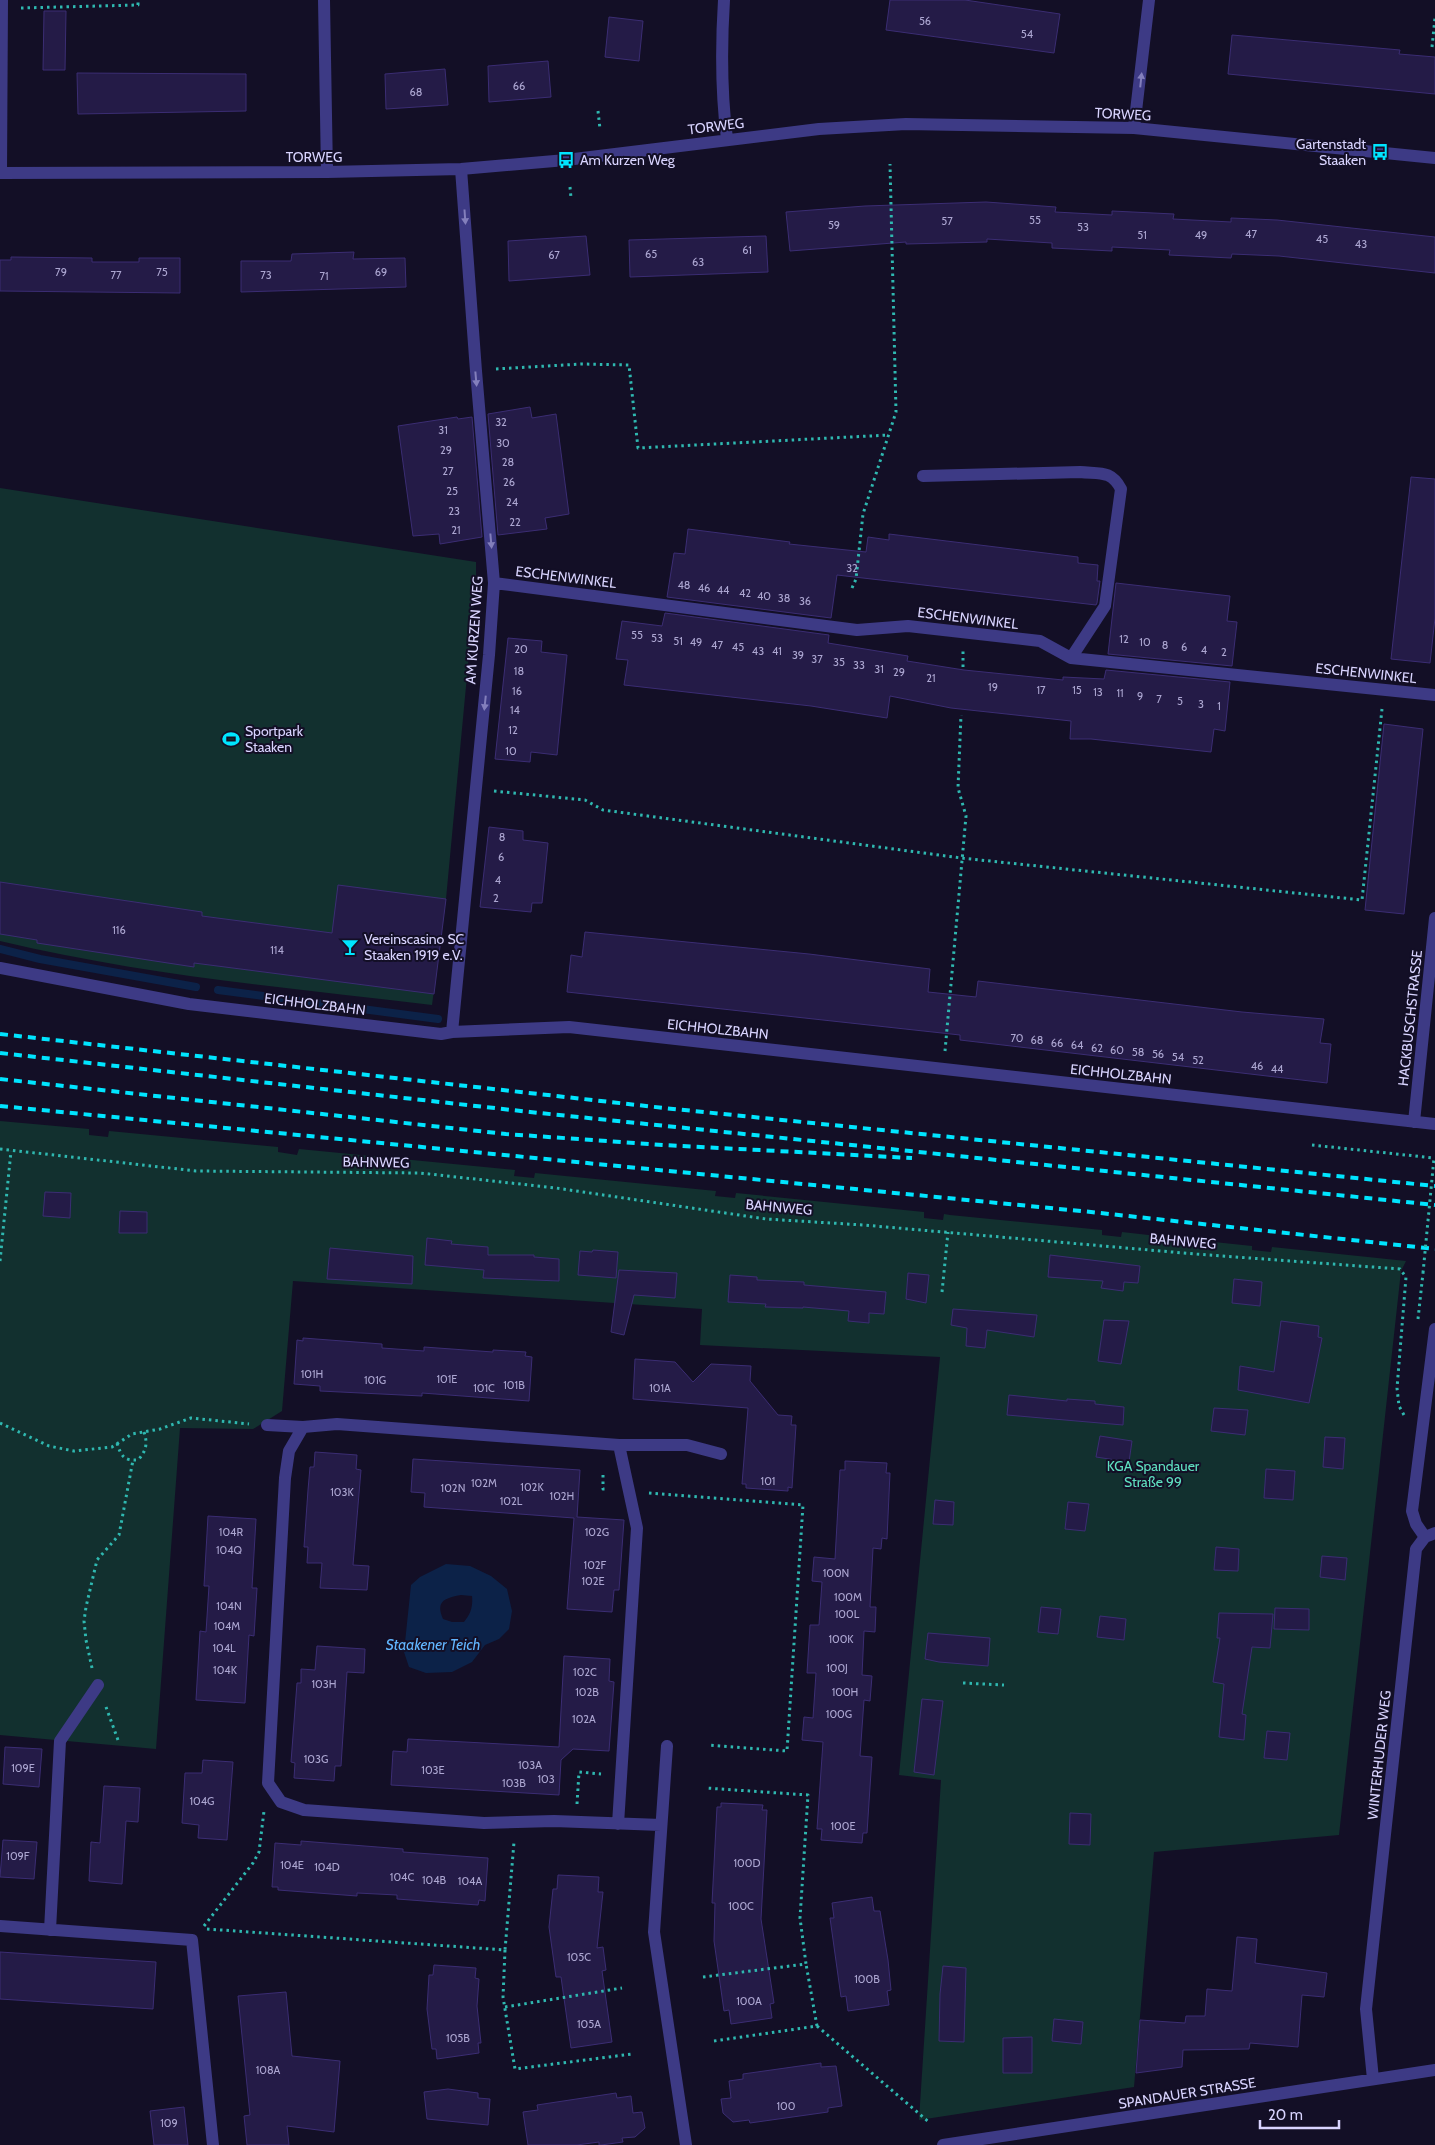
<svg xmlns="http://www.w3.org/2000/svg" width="1435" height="2145" font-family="Cabin,sans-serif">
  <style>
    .green { fill: #12302f }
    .water { fill: #0c2248; fill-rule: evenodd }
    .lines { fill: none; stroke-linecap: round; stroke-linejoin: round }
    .stream { stroke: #0c2248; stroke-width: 8 }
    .building { fill: #241b47; stroke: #3b2d73 }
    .path { stroke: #2fb8b0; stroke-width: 3; stroke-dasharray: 2.5 4; stroke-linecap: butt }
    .minor { stroke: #3d3a85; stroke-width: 12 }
    .rail { stroke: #00e5ff; stroke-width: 4; stroke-dasharray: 8 6; stroke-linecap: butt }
    .path-bridge { stroke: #2fb8b0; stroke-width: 3; stroke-dasharray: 2.5 4; stroke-linecap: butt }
    .oneway { fill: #837fbc }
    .labels { text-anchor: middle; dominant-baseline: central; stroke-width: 4; stroke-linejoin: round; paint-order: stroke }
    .number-label { font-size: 11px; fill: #aca6d1 }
    .street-label { font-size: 14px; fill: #d9d4ff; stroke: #130f26 }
    .poi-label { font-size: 14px; fill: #d9d4ff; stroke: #130f26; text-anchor: start }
    .park-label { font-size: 14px; fill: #5fe0c0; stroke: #130f26 }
    .water-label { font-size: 15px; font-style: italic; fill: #62b6ff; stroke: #130f26 }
  </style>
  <rect width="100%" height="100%" fill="#130f26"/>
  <path class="green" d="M0,488L476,562V580L446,899L432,1005C288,988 142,975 0,941Z
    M0,1121L89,1129V1135L108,1137L109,1131L278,1147V1152L297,1155L299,1149L515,1170L514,1176L534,1178L535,1173L716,1191L715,1196L735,1198L736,1193L924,1212V1218L943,1220L944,1214L950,1215L1102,1230V1235L1121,1237L1122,1232L1175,1238V1243L1195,1245V1240L1252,1246V1250L1271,1252L1272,1247L1406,1261L1401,1271L1339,1835L1154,1852L1134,2087L919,2120L941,1780L899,1775L940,1357L700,1345L702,1309L293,1281L282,1411L253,1429L180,1428L156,1749L0,1735Z"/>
  <path class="water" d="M446,1564L470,1566L491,1576L507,1589L512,1611L509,1629L499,1639L485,1645L472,1662L452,1672L426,1673L409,1667L404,1652L411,1585L420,1577ZM461,1595L472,1596C473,1606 471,1614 464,1622H452L443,1619C435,1601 445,1598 461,1595Z"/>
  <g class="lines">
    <path class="stream" d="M0,949L40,959L196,987
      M218,990L438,1019"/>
  </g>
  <path class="building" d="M890,0H965L1060,14L1054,53L886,30Z
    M44,11H66L65,70H43Z
    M609,17L643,21L639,61L605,57Z
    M1232,35L1400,50L1399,54L1435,57V94L1228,74Z
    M548,61L551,97L489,102L488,66Z
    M445,69L448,105L386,109L385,74Z
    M77,73L246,74V111L78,114Z
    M986,202L1056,207L1055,212L1112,215V211L1174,214L1173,219L1231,222V218L1277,220L1435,237V273L1279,256L1232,254L1231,258L1169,255L1170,250L1112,247V251L1052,248V243L987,239V242L906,244V242L790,251L786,212L865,206Z
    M586,236L590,275L509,281L508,241Z
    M766,236L768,272L630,277L629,240Z
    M354,252L353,259L405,258L406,287L241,292V261H291L292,254Z
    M11,257L92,258V262H139V258H180V293L0,291V260H11Z
    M530,407L532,418L556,414L569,514L545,518L547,529L498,535L488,414Z
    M457,417L458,419L472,417L482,537L440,544L439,534L413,536L398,426Z
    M1411,477L1435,479V618L1430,663L1391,659Z
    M688,529L790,542L789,544L866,552L868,537L889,540V534L1078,557V563L1098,565L1097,581H1100L1097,603L1096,605L837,575L831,618L667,597L674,553L685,554Z
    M1116,583L1230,596L1227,621L1237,622L1232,666L1108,654Z
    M665,613L829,635L828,643L908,656L907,661L964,670L1063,680V677L1104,679L1106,670L1230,682L1225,731L1214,729L1211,752L1091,739H1070L1071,721L951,708L890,696L887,718L811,706L624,685L628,660L616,659L622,621L662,626Z
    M508,638L542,641L541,652L567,655L557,755L531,752L530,762L495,759Z
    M1384,724L1423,729L1404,914L1365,910Z
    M489,827L523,831V840L548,843L542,903H532L531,912L480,907Z
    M0,882L202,912V916L332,933L338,885L446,899L434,994L194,963V967L37,943V940L0,934Z
    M585,932L809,954L930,969L928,992L976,997L978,981L1242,1012L1324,1019L1320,1043L1331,1044L1327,1083L960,1040V1035L567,992L571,955L582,957Z
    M45,1192L71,1193L70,1218L43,1216Z
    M120,1211L147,1212V1233H119Z
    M427,1238L452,1241L451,1244L488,1247V1255H534V1257L559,1259V1281L483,1278L484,1270L425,1265Z
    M330,1248L413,1256L412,1284L327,1279Z
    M593,1250L618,1252L616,1278L578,1275L580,1251L592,1252Z
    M1050,1255L1140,1266L1138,1283L1124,1282L1123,1291L1101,1288L1103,1281L1048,1277Z
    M619,1270L677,1273L675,1298L634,1295L624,1335L611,1332Z
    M908,1273L929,1275L926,1303L906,1299Z
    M730,1275L757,1277V1280L804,1282V1285L886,1292L884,1314L869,1313V1323L848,1321L849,1311L803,1307V1308L765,1307L766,1304L728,1302Z
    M1234,1279L1262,1282L1260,1306L1232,1303Z
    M953,1309L1037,1315L1034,1337L987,1330L985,1348L966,1346L967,1328L951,1325Z
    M1104,1320L1129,1321L1121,1364L1098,1361Z
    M1281,1321L1319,1326L1318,1337L1322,1338L1309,1403L1238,1390L1240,1366L1274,1372Z
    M303,1338L382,1344V1348L424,1351V1347L493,1352V1350L526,1352L525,1356L532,1357L529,1401L422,1393V1396L320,1391V1386L294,1384L297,1340L303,1341Z
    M635,1359L675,1362L693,1382L711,1364L751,1366L750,1381L778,1415L792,1416L791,1425H796L792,1488L788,1487V1491L746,1488V1484H742L748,1408L633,1399Z
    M1009,1395L1067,1401V1399L1095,1401V1404L1124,1407L1123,1425L1007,1415Z
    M1214,1408L1248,1410L1245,1435L1211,1431Z
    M1100,1436L1132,1441L1129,1462L1096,1457Z
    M1325,1437L1345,1438L1343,1469L1323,1467Z
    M315,1452L357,1455L356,1469L361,1470L353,1565L369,1566L367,1590L320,1588L322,1563H307L308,1547H304L308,1490L310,1467H314Z
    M413,1459L580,1470L577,1517L624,1520L619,1590H614L612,1612L567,1609L574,1518L424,1507L425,1493L411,1492Z
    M845,1461L887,1463L886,1473H890L887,1539L882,1538L881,1549L873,1548L870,1607H876L875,1632L864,1631L862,1675L872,1676L870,1701L864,1700L860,1756L872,1757L867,1833H863L862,1843L821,1840L822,1829H817L823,1742L802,1740L804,1717L813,1718L816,1673H807L810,1625H819L822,1582L812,1581L814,1557L835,1559L840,1470H845Z
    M1266,1469L1295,1471L1293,1500L1264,1498Z
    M935,1500L954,1502L953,1525L933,1524Z
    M1068,1502L1089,1504L1085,1531L1065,1529Z
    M208,1516L256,1519L252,1588H257L254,1636L249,1635L245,1703L196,1700L200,1631L206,1632L209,1586H204Z
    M1216,1547L1239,1549L1238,1571L1214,1570Z
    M1322,1556L1347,1558L1345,1580L1320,1577Z
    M1041,1607L1061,1609L1058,1634L1038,1632Z
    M1275,1608L1309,1609V1630L1274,1629Z
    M1219,1613L1273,1614L1270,1648L1252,1647L1242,1714L1246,1715L1244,1740L1219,1737L1224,1684L1213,1682L1220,1638H1217Z
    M1100,1616L1126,1619L1124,1640L1097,1637Z
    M928,1633L990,1638L988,1666L939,1662L925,1659Z
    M317,1646L365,1649L364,1673L347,1672L341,1766H335L334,1781L294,1778L295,1763L291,1762L297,1683H301V1669L315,1670Z
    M564,1656L610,1659L609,1681L614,1682L609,1751L573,1749L561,1760L559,1795L391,1785L393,1751L407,1752L408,1739L559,1747Z
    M922,1699L943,1701L934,1775L914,1772Z
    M1267,1731L1290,1733L1287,1760L1264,1758Z
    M5,1747L42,1749L39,1787L3,1784Z
    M203,1760L233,1762L227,1840L198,1838L199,1825L182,1823L185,1773H202Z
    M104,1786L140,1788L138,1822L126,1821L122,1884L89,1881L91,1842L100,1843Z
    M721,1803L763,1805L762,1810H767L761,1919L774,2003L770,2004L772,2018L731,2024L729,2010L724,2011L714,1941L715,1903H712L717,1807H721Z
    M1070,1813L1091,1814L1090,1845L1069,1844Z
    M3,1840L37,1842L34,1879L0,1877Z
    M301,1841L403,1849V1852L488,1858L485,1901L479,1900L478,1905L464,1904L397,1899V1895L357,1893V1896L278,1890V1887H272L275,1843L301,1845Z
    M558,1875L599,1877L598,1892H603L597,1948L603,1947L606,1970L602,1971L612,2042L571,2048L561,1977H556L549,1927L553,1889H557Z
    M872,1897L874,1911H880L888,1960L891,1990L887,1991L889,2005L848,2011L846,1996L841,1997L830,1918H834L832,1903Z
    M1237,1937L1257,1939L1255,1963L1327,1973L1324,1997L1302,1995L1298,2047L1250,2043L1249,2049L1183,2050L1182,2067L1136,2073L1140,2020L1185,2023L1186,2016H1205L1207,1989L1232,1991Z
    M0,1952L156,1962L153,2009L0,1999Z
    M434,1965L476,1968L475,1978L479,1979L477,2006L481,2043H478L479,2053L437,2059L436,2049H432L427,2009L429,1975H433Z
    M943,1966L966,1968L964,2042L939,2041L940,1994Z
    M286,1992L292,2056L340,2061L334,2132L287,2126L289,2145H247L244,2116L250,2115L238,1996Z
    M1054,2019L1083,2022L1081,2044L1052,2041Z
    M1032,2037V2073H1003V2038Z
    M821,2063V2067L836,2066L842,2106L828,2108V2112L750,2123L749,2120L733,2122L723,2113L721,2099L731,2098L729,2081L743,2079V2074Z
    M448,2089L478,2093V2098L490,2099L488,2125L427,2119L424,2092Z
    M616,2093L617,2098L631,2096L633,2113L642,2112L645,2128L635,2137L622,2138L623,2142L601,2145H599V2142L577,2145H528L523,2112L538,2110L537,2105Z
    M184,2107L188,2145H154L150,2111Z"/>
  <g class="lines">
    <path class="path" d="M21,8L138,5V0
      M1432,47L1435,18
      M598,111L600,129
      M570,187L571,198
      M496,369L581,364L629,365L638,448L889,435
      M852,588L856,579L863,514L896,412L890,164
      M963,667V650
      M494,791L585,800L603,810L961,858L1362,900L1382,709
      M945,1051L966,816L958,788L961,715
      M1312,1145L1434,1158
      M0,1149L196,1171L420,1173L556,1188L766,1219L863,1225L1195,1254L1400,1269L1406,1277L1397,1388L1399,1406L1404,1415
      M0,1261L11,1151
      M942,1292L948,1232
      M1418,1319L1423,1273
      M0,1423L49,1446L74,1451L112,1447L132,1434L160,1429L191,1418L249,1424
      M117,1443C121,1456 124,1461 138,1460C146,1451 148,1444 144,1432
      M603,1475V1489H608
      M649,1493L803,1505L787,1751L708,1745
      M92,1668L86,1640L84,1621L86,1607L97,1560L119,1535L133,1460
      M963,1683L1004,1685
      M106,1707L118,1740
      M577,1804L579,1772L601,1774
      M204,1926L253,1863L259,1852L264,1811
      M207,1929L505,1950L514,1842
      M505,1950L503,1997L515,2069L632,2054
      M703,1977L806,1964L800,1918L808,1795L706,1788
      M505,2007L622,1988
      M817,2026L930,2123
      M714,2041L817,2026L806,1964"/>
    <path class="minor" d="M324,0L327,172
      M724,0C721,47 721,92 727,139
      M1134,128L1149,0
      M0,173L327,172L461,169L566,160L819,129L906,124L1134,128L1435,158
      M1,173L2,0
      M923,476L1080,472C1100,474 1111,470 1121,489L1105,606L1071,658
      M494,583L857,630L908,626L1040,641L1071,658L1435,695
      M0,968L189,1004L441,1034L452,1032L569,1027L1435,1124
      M452,1032L489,655L494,583L476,371L461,169
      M1414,1122L1435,918
      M267,1425L303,1427
      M619,1445H687L721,1454
      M1425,1537L1416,1524L1412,1511L1435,1329
      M667,1746L654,1932L686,2145
      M618,1824L637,1528L619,1445L337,1424L303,1427L289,1451L285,1478L268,1783L281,1802L304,1810L484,1823L554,1821L661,1825
      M0,1926L192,1940L213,2145
      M50,1930L60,1741L98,1685
      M1373,2079L1366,2009L1416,1549L1425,1537L1435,1533
      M943,2145L1435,2070"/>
    <path class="rail" d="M0,1034L664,1108L1435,1186
      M0,1053L530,1112L1435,1205
      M0,1079L506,1134L663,1145L912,1158
      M0,1106L1091,1212L1435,1249"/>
    <path class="path-bridge" d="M1423,1273L1434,1158"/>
  </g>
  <defs><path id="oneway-solid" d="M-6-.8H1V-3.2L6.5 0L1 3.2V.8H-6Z" transform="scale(1.25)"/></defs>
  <g class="oneway">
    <use href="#oneway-solid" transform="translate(1141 80) rotate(-84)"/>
    <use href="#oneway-solid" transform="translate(465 217) rotate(86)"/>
    <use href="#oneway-solid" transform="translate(476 379) rotate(85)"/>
    <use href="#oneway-solid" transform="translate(491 541) rotate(85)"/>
    <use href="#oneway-solid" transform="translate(485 703) rotate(96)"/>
  </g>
  <defs>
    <g id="bus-bare" transform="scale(1.35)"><path d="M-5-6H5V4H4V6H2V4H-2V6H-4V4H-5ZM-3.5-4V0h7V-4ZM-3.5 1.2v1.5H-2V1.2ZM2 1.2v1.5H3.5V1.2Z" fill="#00e5ff" stroke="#130f26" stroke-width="2.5" paint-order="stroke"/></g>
    <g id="stadium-bare" transform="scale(1.35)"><path d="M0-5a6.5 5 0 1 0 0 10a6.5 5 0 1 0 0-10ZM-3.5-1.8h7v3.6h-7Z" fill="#00e5ff" stroke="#130f26" stroke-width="2.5" paint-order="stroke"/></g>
    <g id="bar-bare" transform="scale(1.35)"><path d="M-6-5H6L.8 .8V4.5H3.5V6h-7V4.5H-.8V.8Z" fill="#00e5ff" stroke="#130f26" stroke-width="2.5" paint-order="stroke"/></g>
  </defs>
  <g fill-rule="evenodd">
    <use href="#bus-bare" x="1380" y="152"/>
    <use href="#bus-bare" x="566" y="160"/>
    <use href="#stadium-bare" x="231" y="739"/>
    <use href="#bar-bare" x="350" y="947"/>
  </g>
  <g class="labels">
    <g class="number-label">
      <text x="925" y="21">56</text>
      <text x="1027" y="34">54</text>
      <text x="519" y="86">66</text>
      <text x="416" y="92">68</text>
      <text x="1035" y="220">55</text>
      <text x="947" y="221">57</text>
      <text x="834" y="225">59</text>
      <text x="1083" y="227">53</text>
      <text x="1251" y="234">47</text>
      <text x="1142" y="235">51</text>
      <text x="1201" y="235">49</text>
      <text x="1322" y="239">45</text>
      <text x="1361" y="244">43</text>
      <text x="747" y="250">61</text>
      <text x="651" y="254">65</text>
      <text x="554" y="255">67</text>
      <text x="698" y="262">63</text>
      <text x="61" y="272">79</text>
      <text x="162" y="272">75</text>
      <text x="381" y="272">69</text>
      <text x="116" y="275">77</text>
      <text x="266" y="275">73</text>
      <text x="324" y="276">71</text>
      <text x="501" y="422">32</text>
      <text x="443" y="430">31</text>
      <text x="503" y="443">30</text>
      <text x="446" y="450">29</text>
      <text x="508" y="462">28</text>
      <text x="448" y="471">27</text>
      <text x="509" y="482">26</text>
      <text x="452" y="491">25</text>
      <text x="512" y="502">24</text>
      <text x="454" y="511">23</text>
      <text x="515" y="522">22</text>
      <text x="456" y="530">21</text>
      <text x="852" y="568">32</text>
      <text x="684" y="585">48</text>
      <text x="704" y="588">46</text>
      <text x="723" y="590">44</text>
      <text x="745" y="593">42</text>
      <text x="764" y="596">40</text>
      <text x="784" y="598">38</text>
      <text x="805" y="601">36</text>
      <text x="637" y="635">55</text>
      <text x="657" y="638">53</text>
      <text x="1124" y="639">12</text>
      <text x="678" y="641">51</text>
      <text x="696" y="642">49</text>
      <text x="1145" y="642">10</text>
      <text x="717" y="645">47</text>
      <text x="1165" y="645">8</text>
      <text x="738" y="647">45</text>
      <text x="1184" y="647">6</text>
      <text x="521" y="649">20</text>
      <text x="1204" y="650">4</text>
      <text x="758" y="651">43</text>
      <text x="777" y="651">41</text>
      <text x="1224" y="652">2</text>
      <text x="798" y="655">39</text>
      <text x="817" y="659">37</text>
      <text x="839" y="662">35</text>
      <text x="859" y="665">33</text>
      <text x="879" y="669">31</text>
      <text x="519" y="671">18</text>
      <text x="899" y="672">29</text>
      <text x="931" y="678">21</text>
      <text x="993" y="687">19</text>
      <text x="1041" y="690">17</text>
      <text x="1077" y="690">15</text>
      <text x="517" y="691">16</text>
      <text x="1098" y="692">13</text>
      <text x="1120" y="693">11</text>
      <text x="1140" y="696">9</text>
      <text x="1159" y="699">7</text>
      <text x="1180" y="701">5</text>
      <text x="1201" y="704">3</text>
      <text x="1219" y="706">1</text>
      <text x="515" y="710">14</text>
      <text x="513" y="730">12</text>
      <text x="511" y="751">10</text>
      <text x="502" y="837">8</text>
      <text x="501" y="857">6</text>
      <text x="498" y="880">4</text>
      <text x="496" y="898">2</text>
      <text x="119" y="930">116</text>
      <text x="277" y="950">114</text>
      <text x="1017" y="1038">70</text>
      <text x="1037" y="1040">68</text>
      <text x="1057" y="1043">66</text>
      <text x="1077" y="1045">64</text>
      <text x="1097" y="1048">62</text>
      <text x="1117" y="1050">60</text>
      <text x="1138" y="1052">58</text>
      <text x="1158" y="1054">56</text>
      <text x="1178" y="1057">54</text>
      <text x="1198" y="1060">52</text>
      <text x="1257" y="1066">46</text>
      <text x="1277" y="1069">44</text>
      <text x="312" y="1374">101H</text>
      <text x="447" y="1379">101E</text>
      <text x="375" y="1380">101G</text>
      <text x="514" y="1385">101B</text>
      <text x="484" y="1388">101C</text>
      <text x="660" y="1388">101A</text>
      <text x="768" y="1481">101</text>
      <text x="484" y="1483">102M</text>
      <text x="532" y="1487">102K</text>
      <text x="453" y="1488">102N</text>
      <text x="342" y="1492">103K</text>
      <text x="562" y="1496">102H</text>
      <text x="511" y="1501">102L</text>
      <text x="231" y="1532">104R</text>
      <text x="597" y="1532">102G</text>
      <text x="229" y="1550">104Q</text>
      <text x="595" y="1565">102F</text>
      <text x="836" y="1573">100N</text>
      <text x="593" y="1581">102E</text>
      <text x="848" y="1597">100M</text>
      <text x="229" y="1606">104N</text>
      <text x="847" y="1614">100L</text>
      <text x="227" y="1626">104M</text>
      <text x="841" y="1639">100K</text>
      <text x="224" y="1648">104L</text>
      <text x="837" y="1668">100J</text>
      <text x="225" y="1670">104K</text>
      <text x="585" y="1672">102C</text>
      <text x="324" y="1684">103H</text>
      <text x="587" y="1692">102B</text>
      <text x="845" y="1692">100H</text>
      <text x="839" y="1714">100G</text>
      <text x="584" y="1719">102A</text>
      <text x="316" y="1759">103G</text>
      <text x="530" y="1765">103A</text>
      <text x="23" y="1768">109E</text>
      <text x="433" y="1770">103E</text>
      <text x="546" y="1779">103</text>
      <text x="514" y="1783">103B</text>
      <text x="202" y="1801">104G</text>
      <text x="843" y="1826">100E</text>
      <text x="18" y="1856">109F</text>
      <text x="747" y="1863">100D</text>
      <text x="292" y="1865">104E</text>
      <text x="327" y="1867">104D</text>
      <text x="402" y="1877">104C</text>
      <text x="434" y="1880">104B</text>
      <text x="470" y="1881">104A</text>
      <text x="741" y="1906">100C</text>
      <text x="579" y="1957">105C</text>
      <text x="867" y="1979">100B</text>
      <text x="749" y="2001">100A</text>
      <text x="589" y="2024">105A</text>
      <text x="458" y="2038">105B</text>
      <text x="268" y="2070">108A</text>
      <text x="786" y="2106">100</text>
      <text x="169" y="2123">109</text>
    </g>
    <g class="street-label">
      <text transform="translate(1123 114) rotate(3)">TORWEG</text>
      <text transform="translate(716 126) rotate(-7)">TORWEG</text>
      <text x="314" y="157">TORWEG</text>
      <text transform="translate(566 577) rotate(7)">ESCHENWINKEL</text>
      <text transform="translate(968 618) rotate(7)">ESCHENWINKEL</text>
      <text transform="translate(474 630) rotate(-86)">AM KURZEN WEG</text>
      <text transform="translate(1366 673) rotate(6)">ESCHENWINKEL</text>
      <text transform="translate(315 1004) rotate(7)">EICHHOLZBAHN</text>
      <text transform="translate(1410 1018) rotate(-84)">HACKBUSCHSTRASSE</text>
      <text transform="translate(718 1029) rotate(6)">EICHHOLZBAHN</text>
      <text transform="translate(1121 1074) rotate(6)">EICHHOLZBAHN</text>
      <text transform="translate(376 1162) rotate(1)">BAHNWEG</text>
      <text transform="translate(779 1207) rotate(5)">BAHNWEG</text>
      <text transform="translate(1183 1241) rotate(5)">BAHNWEG</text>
      <text transform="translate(1379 1755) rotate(-84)">WINTERHUDER WEG</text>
      <text transform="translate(1187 2093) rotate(-9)">SPANDAUER STRASSE</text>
    </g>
    <g class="poi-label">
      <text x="1366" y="144" text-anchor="end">Gartenstadt<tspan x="1366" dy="16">Staaken</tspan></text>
      <text x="580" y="160">Am Kurzen Weg</text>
      <text x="245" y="731">Sportpark<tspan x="245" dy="16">Staaken</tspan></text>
      <text x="364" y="939">Vereinscasino SC<tspan x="364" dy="16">Staaken 1919 e.V.</tspan></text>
    </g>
    <g class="park-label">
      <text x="1153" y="1466">KGA Spandauer<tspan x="1153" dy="16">Straße 99</tspan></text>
    </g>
    <g class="water-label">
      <text x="433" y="1645">Staakener Teich</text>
    </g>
  </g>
  <path d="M1260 2120v8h79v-8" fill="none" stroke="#d9d4ff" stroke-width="2.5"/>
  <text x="1268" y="2120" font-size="15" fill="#d9d4ff" stroke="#130f26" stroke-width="4" paint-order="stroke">20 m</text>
</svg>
